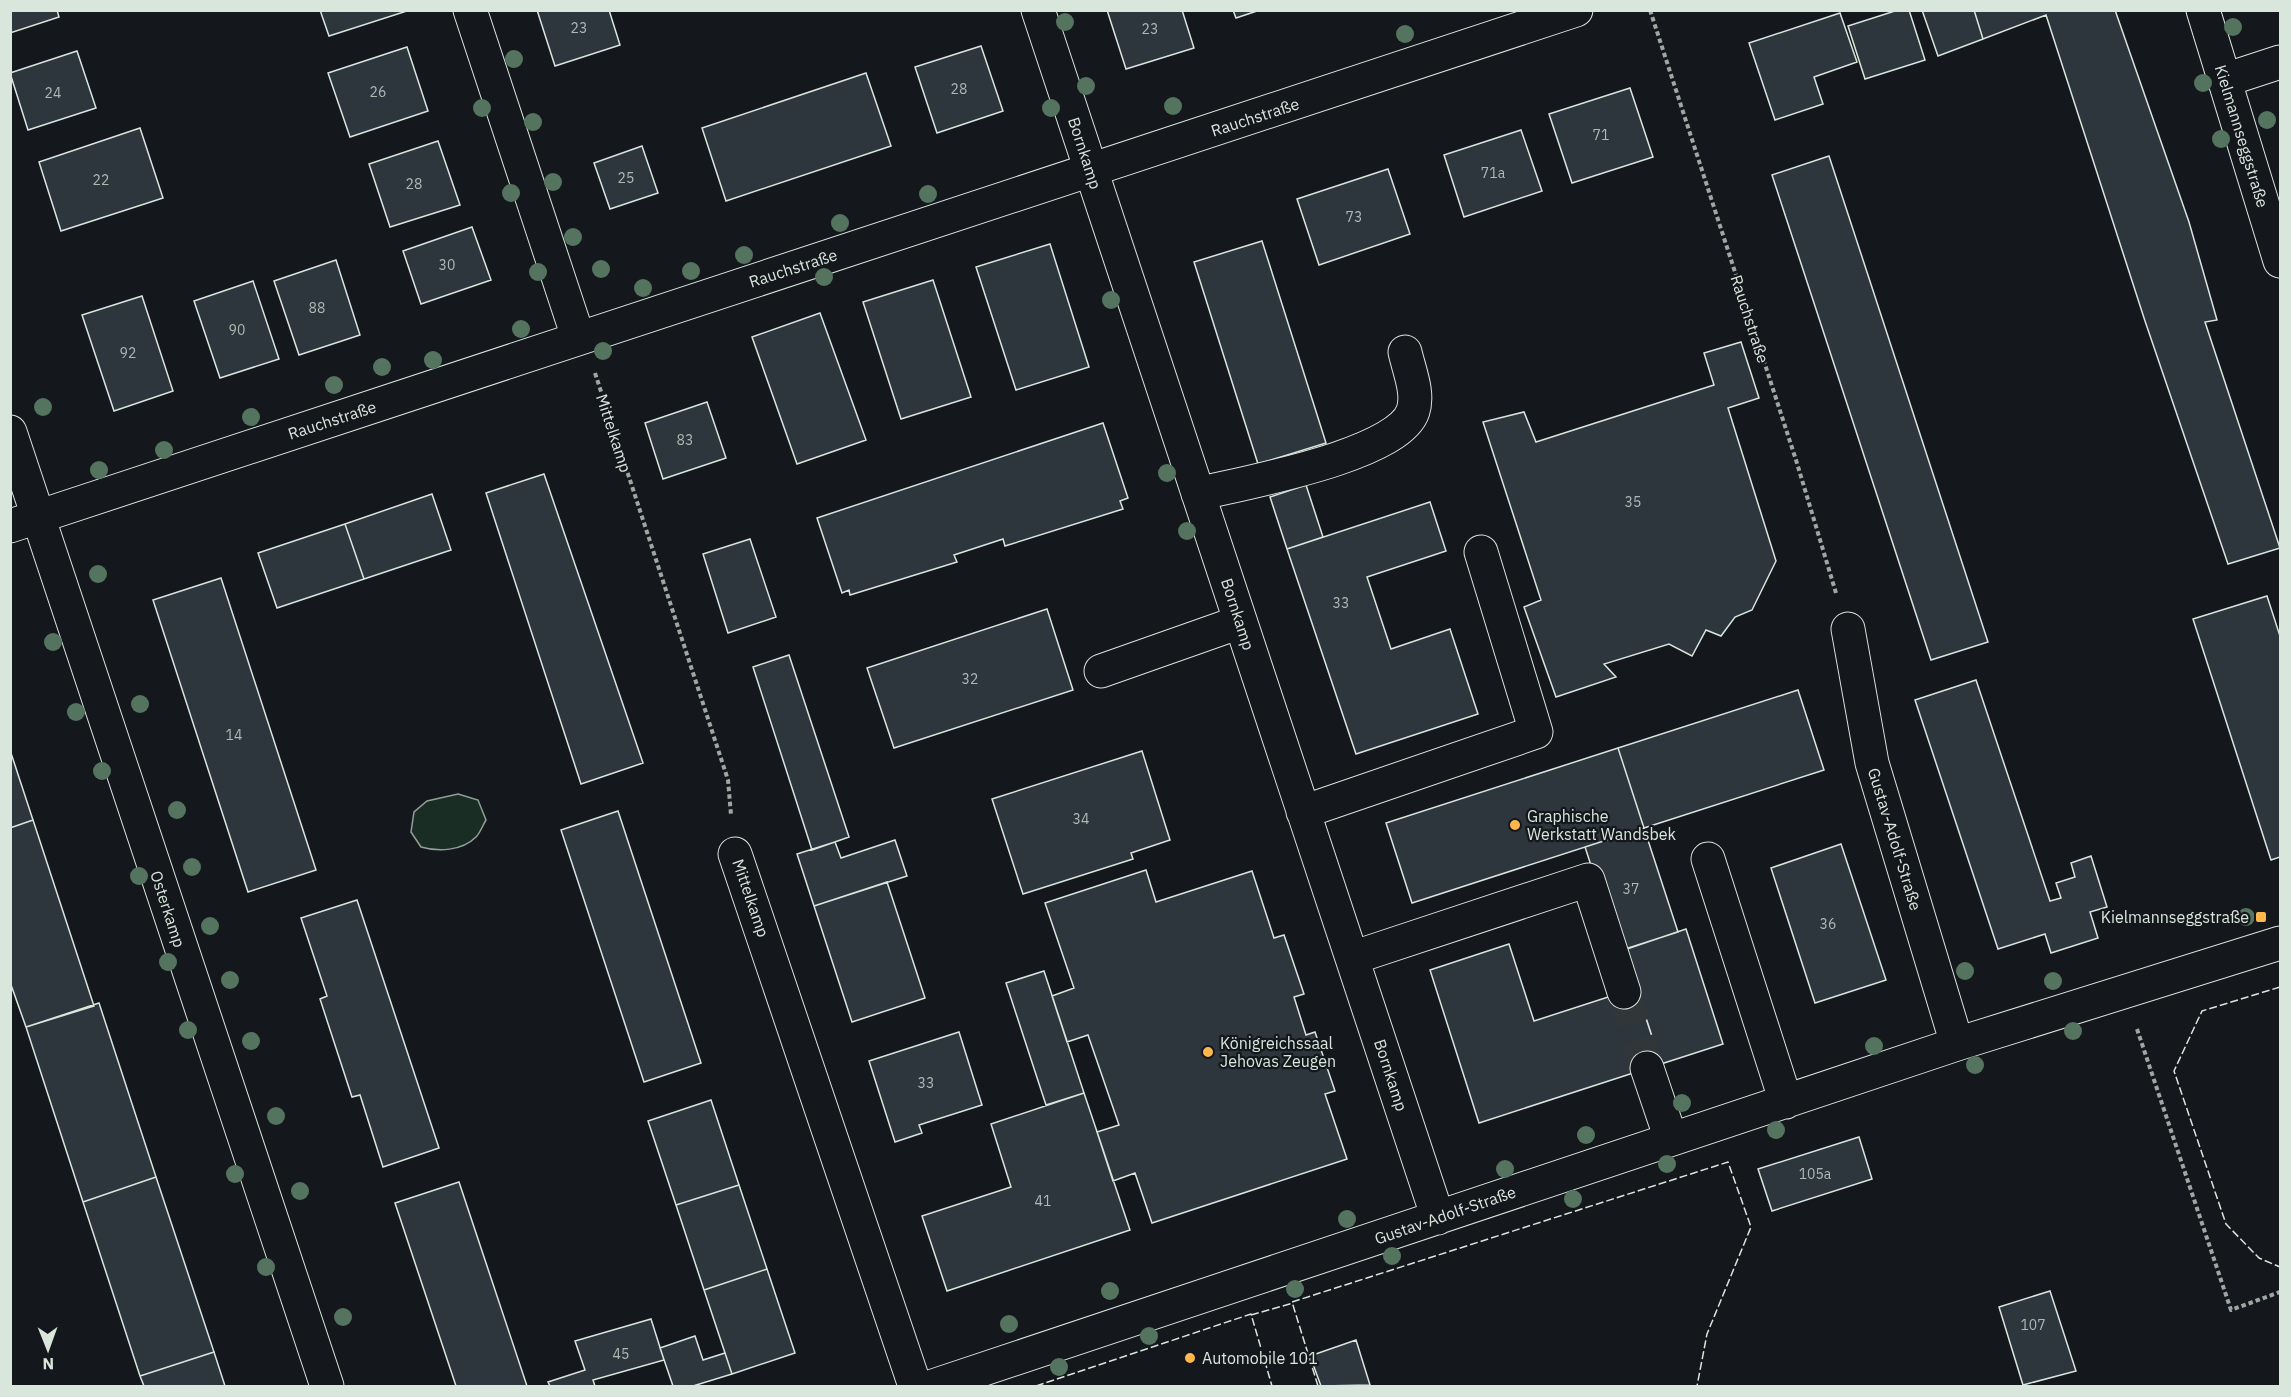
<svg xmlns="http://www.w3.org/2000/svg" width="2291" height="1397" font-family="'IBM Plex Sans',sans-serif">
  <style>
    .green { fill: #1a2d24; stroke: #939e99; stroke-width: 1.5 }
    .building { fill: #2c363c; stroke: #d8e6dc; stroke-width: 1.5 }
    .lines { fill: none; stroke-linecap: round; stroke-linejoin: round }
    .minor-tunnel { stroke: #313739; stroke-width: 33; stroke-dasharray: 33 16; stroke-linecap: butt }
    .minor-casing { stroke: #d8e6dc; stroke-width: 35 }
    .path { stroke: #9da8a2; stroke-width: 4; stroke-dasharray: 4.5 3; stroke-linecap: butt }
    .minor { stroke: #14181c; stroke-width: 33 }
    .fence { stroke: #d8e6dc; stroke-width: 1.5; stroke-dasharray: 8 3; stroke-linecap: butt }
    .tree { fill: #55745f }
    .poi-dot { fill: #ffb74d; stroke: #14181c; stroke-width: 2 }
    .labels { text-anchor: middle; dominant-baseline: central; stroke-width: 4.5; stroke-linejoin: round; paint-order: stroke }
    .number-label { font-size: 14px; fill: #adbab4 }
    .street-label { font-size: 16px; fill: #d8e6dc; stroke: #14181c }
    .poi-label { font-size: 16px; fill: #d8e6dc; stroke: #14181c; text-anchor: start }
  </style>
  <rect width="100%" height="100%" fill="#14181c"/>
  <path class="green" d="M458,794L478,800L486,820C483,825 480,833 476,837C462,851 438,852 421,847L411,832L414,812L427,801Z"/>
  <path class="building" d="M10,10H57L59,17L10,33Z
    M320,10H407V11L329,36Z
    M537,10H609L620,45L555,66Z
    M1107,10H1182L1194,48L1126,69Z
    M1233,10H1260L1236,18Z
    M1898,10H1909L1925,60L1865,79L1848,26Z
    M1922,10H1974L1983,39L1938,56Z
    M1974,10H2115L2189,222L2217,320L2205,322L2280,548L2228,564L2145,321L2046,15L1983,39Z
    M1840,13L1857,62L1814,77L1823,104L1775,120L1749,43Z
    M981,46L1003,111L937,133L915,67Z
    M407,47L428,111L350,137L328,73Z
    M77,51L96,108L28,130L10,73Z
    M866,73L891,146L726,201L702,128Z
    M1630,88L1653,157L1572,183L1549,114Z
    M140,128L163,198L61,231L39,162Z
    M1521,130L1542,191L1464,217L1444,155Z
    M438,141L460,205L390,227L369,164Z
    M642,146L658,193L610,209L594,163Z
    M1829,156L1988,642L1931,660L1772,175Z
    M1388,169L1410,234L1319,265L1297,199Z
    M472,227L491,280L421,304L403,251Z
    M1262,241L1326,443L1258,464L1194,262Z
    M1050,244L1089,367L1016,390L976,267Z
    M336,260L360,335L299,355L274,281Z
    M933,280L971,397L901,419L863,302Z
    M253,281L279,359L220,378L194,301Z
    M142,296L173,391L114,411L82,315Z
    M820,313L866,440L797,464L752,337Z
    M1741,342L1759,398L1728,408L1776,561L1752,610L1735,617L1721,636L1706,630L1692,656L1669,644L1604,664L1616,677L1556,697L1524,607L1541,600L1483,422L1524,412L1536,442L1714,385L1704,353Z
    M707,402L726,458L663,479L645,423Z
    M1103,423L1128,498L1120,501L1123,509L1005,546L1003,539L954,555L957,562L850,595L849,590L842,593L817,518Z
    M544,474L643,763L581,784L486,493Z
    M1306,485L1323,537L1287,549L1270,497Z
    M432,494L451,550L364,579L345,524Z
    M1430,502L1446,551L1367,577L1391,649L1450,629L1478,714L1356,754L1287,549Z
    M345,524L364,579L277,608L258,553Z
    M750,539L776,617L728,633L703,554Z
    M221,578L316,870L248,892L153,600Z
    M2267,596L2280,636V857L2271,860L2193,619Z
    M1047,609L1073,690L894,748L867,668Z
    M789,655L849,837L812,850L753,667Z
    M1976,680L2050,901L2061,898L2056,883L2075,877L2071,863L2091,856L2107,907L2090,912L2098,938L2051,953L2045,934L1998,949L1915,700Z
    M1798,690L1824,770L1644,828L1618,748Z
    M1618,748L1644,828L1412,903L1386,823Z
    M10,750L33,820L10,828Z
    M1142,751L1170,840L1131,853L1133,859L1023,894L992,799Z
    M618,811L701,1063L644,1082L561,830Z
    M33,820L94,1006L26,1027L10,982V828Z
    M1644,828L1678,932L1619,951L1585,847Z
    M895,840L907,876L814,906L797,854L835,842L841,858Z
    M1841,844L1886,980L1815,1003L1771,868Z
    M1146,870L1156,902L1252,871L1274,938L1284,935L1304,994L1294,997L1306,1035L1315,1032L1335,1091L1325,1094L1347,1159L1152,1223L1135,1173L1113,1181L1097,1132L1119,1125L1088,1035L1067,1042L1052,996L1074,988L1045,903Z
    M887,882L925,998L852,1022L814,906Z
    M357,900L439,1148L383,1167L360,1095L352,1097L320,999L327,996L301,918Z
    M1686,929L1723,1044L1661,1064L1624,950Z
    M1509,944L1534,1021L1636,988L1661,1064L1479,1123L1430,970Z
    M1044,971L1084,1093L1046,1105L1006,983Z
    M99,1003L156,1177L83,1202L26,1027Z
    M959,1032L982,1105L919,1125L922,1133L895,1142L869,1061Z
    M1084,1093L1130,1230L947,1291L922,1216L1011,1187L991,1124Z
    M711,1100L739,1185L676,1205L648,1121Z
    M1859,1137L1872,1179L1772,1211L1758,1169Z
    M156,1177L214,1352L140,1376L83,1202Z
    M459,1182L527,1386H456L395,1203Z
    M739,1185L767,1269L704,1290L676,1205Z
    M767,1269L795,1353L732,1374L704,1290Z
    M2050,1291L2076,1371L2023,1385L1999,1307Z
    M651,1319L664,1360L593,1380L595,1386H550L548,1382L585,1370L575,1341Z
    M695,1336L703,1360L725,1353L732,1374L693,1386H673L660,1348Z
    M1356,1340L1370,1385L1321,1386L1310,1356Z
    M214,1352L225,1386H144L140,1376Z"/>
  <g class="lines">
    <path class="minor-tunnel" d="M1624,992L1647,1068"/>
    <g class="minor-casing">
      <path id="minor" d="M470,10L578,337
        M1038,10L1438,1218
        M2203,10L2280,261
        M2225,80L2280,62
        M10,432L327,1386
        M1198,494C1242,483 1398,456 1413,411C1419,393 1409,370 1405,352
        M10,526L1576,10
        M1848,629L1872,763L1957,1044
        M1101,671L1240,622
        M1303,812L1536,732L1481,552
        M735,854L915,1386
        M1708,859L1786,1102
        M1352,958L1588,880L1624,992
        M1647,1068L1671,1139
        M933,1386L1957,1044L2280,943"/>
    </g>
    <path class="path" d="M1650,10L1796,460L1836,593
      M595,373L728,780L731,815
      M2137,1029L2231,1310L2280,1292"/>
    <use href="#minor" class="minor"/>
    <path class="fence" d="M2280,987L2202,1011L2174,1071L2226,1224L2259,1258L2280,1267
      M1251,1315L1293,1303
      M1036,1386L1251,1314L1272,1386
      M1318,1386L1292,1302L1728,1162L1751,1227L1707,1334L1697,1386"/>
  </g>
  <g class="tree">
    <circle cx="1065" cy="22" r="9"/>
    <circle cx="2233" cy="27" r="9"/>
    <circle cx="1405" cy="34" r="9"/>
    <circle cx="514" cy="59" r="9"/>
    <circle cx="2203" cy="83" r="9"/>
    <circle cx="1086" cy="86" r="9"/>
    <circle cx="1173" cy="106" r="9"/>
    <circle cx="482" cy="108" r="9"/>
    <circle cx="1051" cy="108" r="9"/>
    <circle cx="2267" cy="120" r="9"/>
    <circle cx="533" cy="122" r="9"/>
    <circle cx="2221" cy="139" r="9"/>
    <circle cx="553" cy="182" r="9"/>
    <circle cx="511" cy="193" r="9"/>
    <circle cx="928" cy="194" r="9"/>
    <circle cx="840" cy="223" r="9"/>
    <circle cx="573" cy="237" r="9"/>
    <circle cx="744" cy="255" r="9"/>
    <circle cx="601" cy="269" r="9"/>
    <circle cx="691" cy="271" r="9"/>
    <circle cx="538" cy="272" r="9"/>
    <circle cx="824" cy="277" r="9"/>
    <circle cx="643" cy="288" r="9"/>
    <circle cx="1111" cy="300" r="9"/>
    <circle cx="521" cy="329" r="9"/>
    <circle cx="603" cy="351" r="9"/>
    <circle cx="433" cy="360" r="9"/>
    <circle cx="382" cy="367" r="9"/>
    <circle cx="334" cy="385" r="9"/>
    <circle cx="43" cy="407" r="9"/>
    <circle cx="251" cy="417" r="9"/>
    <circle cx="164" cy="450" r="9"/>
    <circle cx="99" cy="470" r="9"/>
    <circle cx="1167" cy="473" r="9"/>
    <circle cx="1187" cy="531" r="9"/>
    <circle cx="98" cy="574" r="9"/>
    <circle cx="53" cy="642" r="9"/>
    <circle cx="140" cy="704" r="9"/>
    <circle cx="76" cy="712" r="9"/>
    <circle cx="102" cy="771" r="9"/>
    <circle cx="177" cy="810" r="9"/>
    <circle cx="192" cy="867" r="9"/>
    <circle cx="139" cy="876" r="9"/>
    <circle cx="2246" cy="917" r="9"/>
    <circle cx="210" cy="926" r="9"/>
    <circle cx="168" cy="962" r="9"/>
    <circle cx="1965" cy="971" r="9"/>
    <circle cx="230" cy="980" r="9"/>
    <circle cx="2053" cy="981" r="9"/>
    <circle cx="188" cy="1030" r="9"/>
    <circle cx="2073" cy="1031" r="9"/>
    <circle cx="251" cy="1041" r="9"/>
    <circle cx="1874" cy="1046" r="9"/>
    <circle cx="1975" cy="1065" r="9"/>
    <circle cx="1682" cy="1103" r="9"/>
    <circle cx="276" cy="1116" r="9"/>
    <circle cx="1776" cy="1130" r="9"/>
    <circle cx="1586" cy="1135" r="9"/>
    <circle cx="1667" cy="1164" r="9"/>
    <circle cx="1505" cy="1169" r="9"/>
    <circle cx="235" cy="1174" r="9"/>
    <circle cx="300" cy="1191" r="9"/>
    <circle cx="1573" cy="1199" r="9"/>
    <circle cx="1347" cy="1219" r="9"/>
    <circle cx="1392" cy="1256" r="9"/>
    <circle cx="266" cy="1267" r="9"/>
    <circle cx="1295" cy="1289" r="9"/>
    <circle cx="1110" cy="1291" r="9"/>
    <circle cx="343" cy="1317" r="9"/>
    <circle cx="1009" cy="1324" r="9"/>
    <circle cx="1149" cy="1336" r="9"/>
    <circle cx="1059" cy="1367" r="9"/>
  </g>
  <g class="poi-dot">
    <circle cx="1515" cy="825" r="6"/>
    <rect x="2255" y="911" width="12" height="12" rx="3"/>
    <circle cx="1208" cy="1052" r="6"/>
    <circle cx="1190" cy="1358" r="6"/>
  </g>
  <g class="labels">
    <g class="number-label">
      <text x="579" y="28">23</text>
      <text x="1150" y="29">23</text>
      <text x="959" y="89">28</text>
      <text x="378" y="92">26</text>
      <text x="53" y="93">24</text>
      <text x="1601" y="135">71</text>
      <text x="1493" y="173">71a</text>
      <text x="626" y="178">25</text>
      <text x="101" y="180">22</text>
      <text x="414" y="184">28</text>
      <text x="1354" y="217">73</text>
      <text x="447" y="265">30</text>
      <text x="317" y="308">88</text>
      <text x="237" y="330">90</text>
      <text x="128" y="353">92</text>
      <text x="685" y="440">83</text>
      <text x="1633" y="502">35</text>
      <text x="1341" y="603">33</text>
      <text x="970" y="679">32</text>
      <text x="234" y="735">14</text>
      <text x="1081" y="819">34</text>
      <text x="1631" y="889">37</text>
      <text x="1828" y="924">36</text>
      <text x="926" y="1083">33</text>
      <text x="1815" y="1174">105a</text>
      <text x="1043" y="1201">41</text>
      <text x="2033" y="1325">107</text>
      <text x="621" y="1354">45</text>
    </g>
    <g class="street-label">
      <text transform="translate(1255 117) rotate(-18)">Rauchstraße</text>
      <text transform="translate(2242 136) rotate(73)">Kielmannseggstraße</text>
      <text transform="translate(1085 153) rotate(72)">Bornkamp</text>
      <text transform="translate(793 268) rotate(-18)">Rauchstraße</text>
      <text transform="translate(1750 319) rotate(72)">Rauchstraße</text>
      <text transform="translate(332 420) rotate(-18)">Rauchstraße</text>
      <text transform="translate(614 433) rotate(72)">Mittelkamp</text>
      <text transform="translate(1238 614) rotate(72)">Bornkamp</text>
      <text transform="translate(1895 839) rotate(73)">Gustav-Adolf-Straße</text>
      <text transform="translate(751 898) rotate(71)">Mittelkamp</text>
      <text transform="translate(168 909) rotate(72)">Osterkamp</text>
      <text transform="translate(1391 1075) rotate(72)">Bornkamp</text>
      <text transform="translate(1445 1215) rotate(-19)">Gustav-Adolf-Straße</text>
    </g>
    <g class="poi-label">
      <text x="1527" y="816">Graphische<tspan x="1527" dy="18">Werkstatt Wandsbek</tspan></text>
      <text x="2249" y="917" text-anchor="end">Kielmannseggstraße</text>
      <text x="1220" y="1043">Königreichssaal<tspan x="1220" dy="18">Jehovas Zeugen</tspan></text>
      <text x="1202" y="1358">Automobile 101</text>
    </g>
  </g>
  <rect width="2291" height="1397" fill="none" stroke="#d8e6dc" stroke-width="24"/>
  <g transform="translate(48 1349) rotate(179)" stroke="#14181c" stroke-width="4.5" paint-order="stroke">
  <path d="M0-4.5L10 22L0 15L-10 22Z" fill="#d8e6dc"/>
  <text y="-9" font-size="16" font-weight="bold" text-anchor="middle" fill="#d8e6dc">N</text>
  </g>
</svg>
